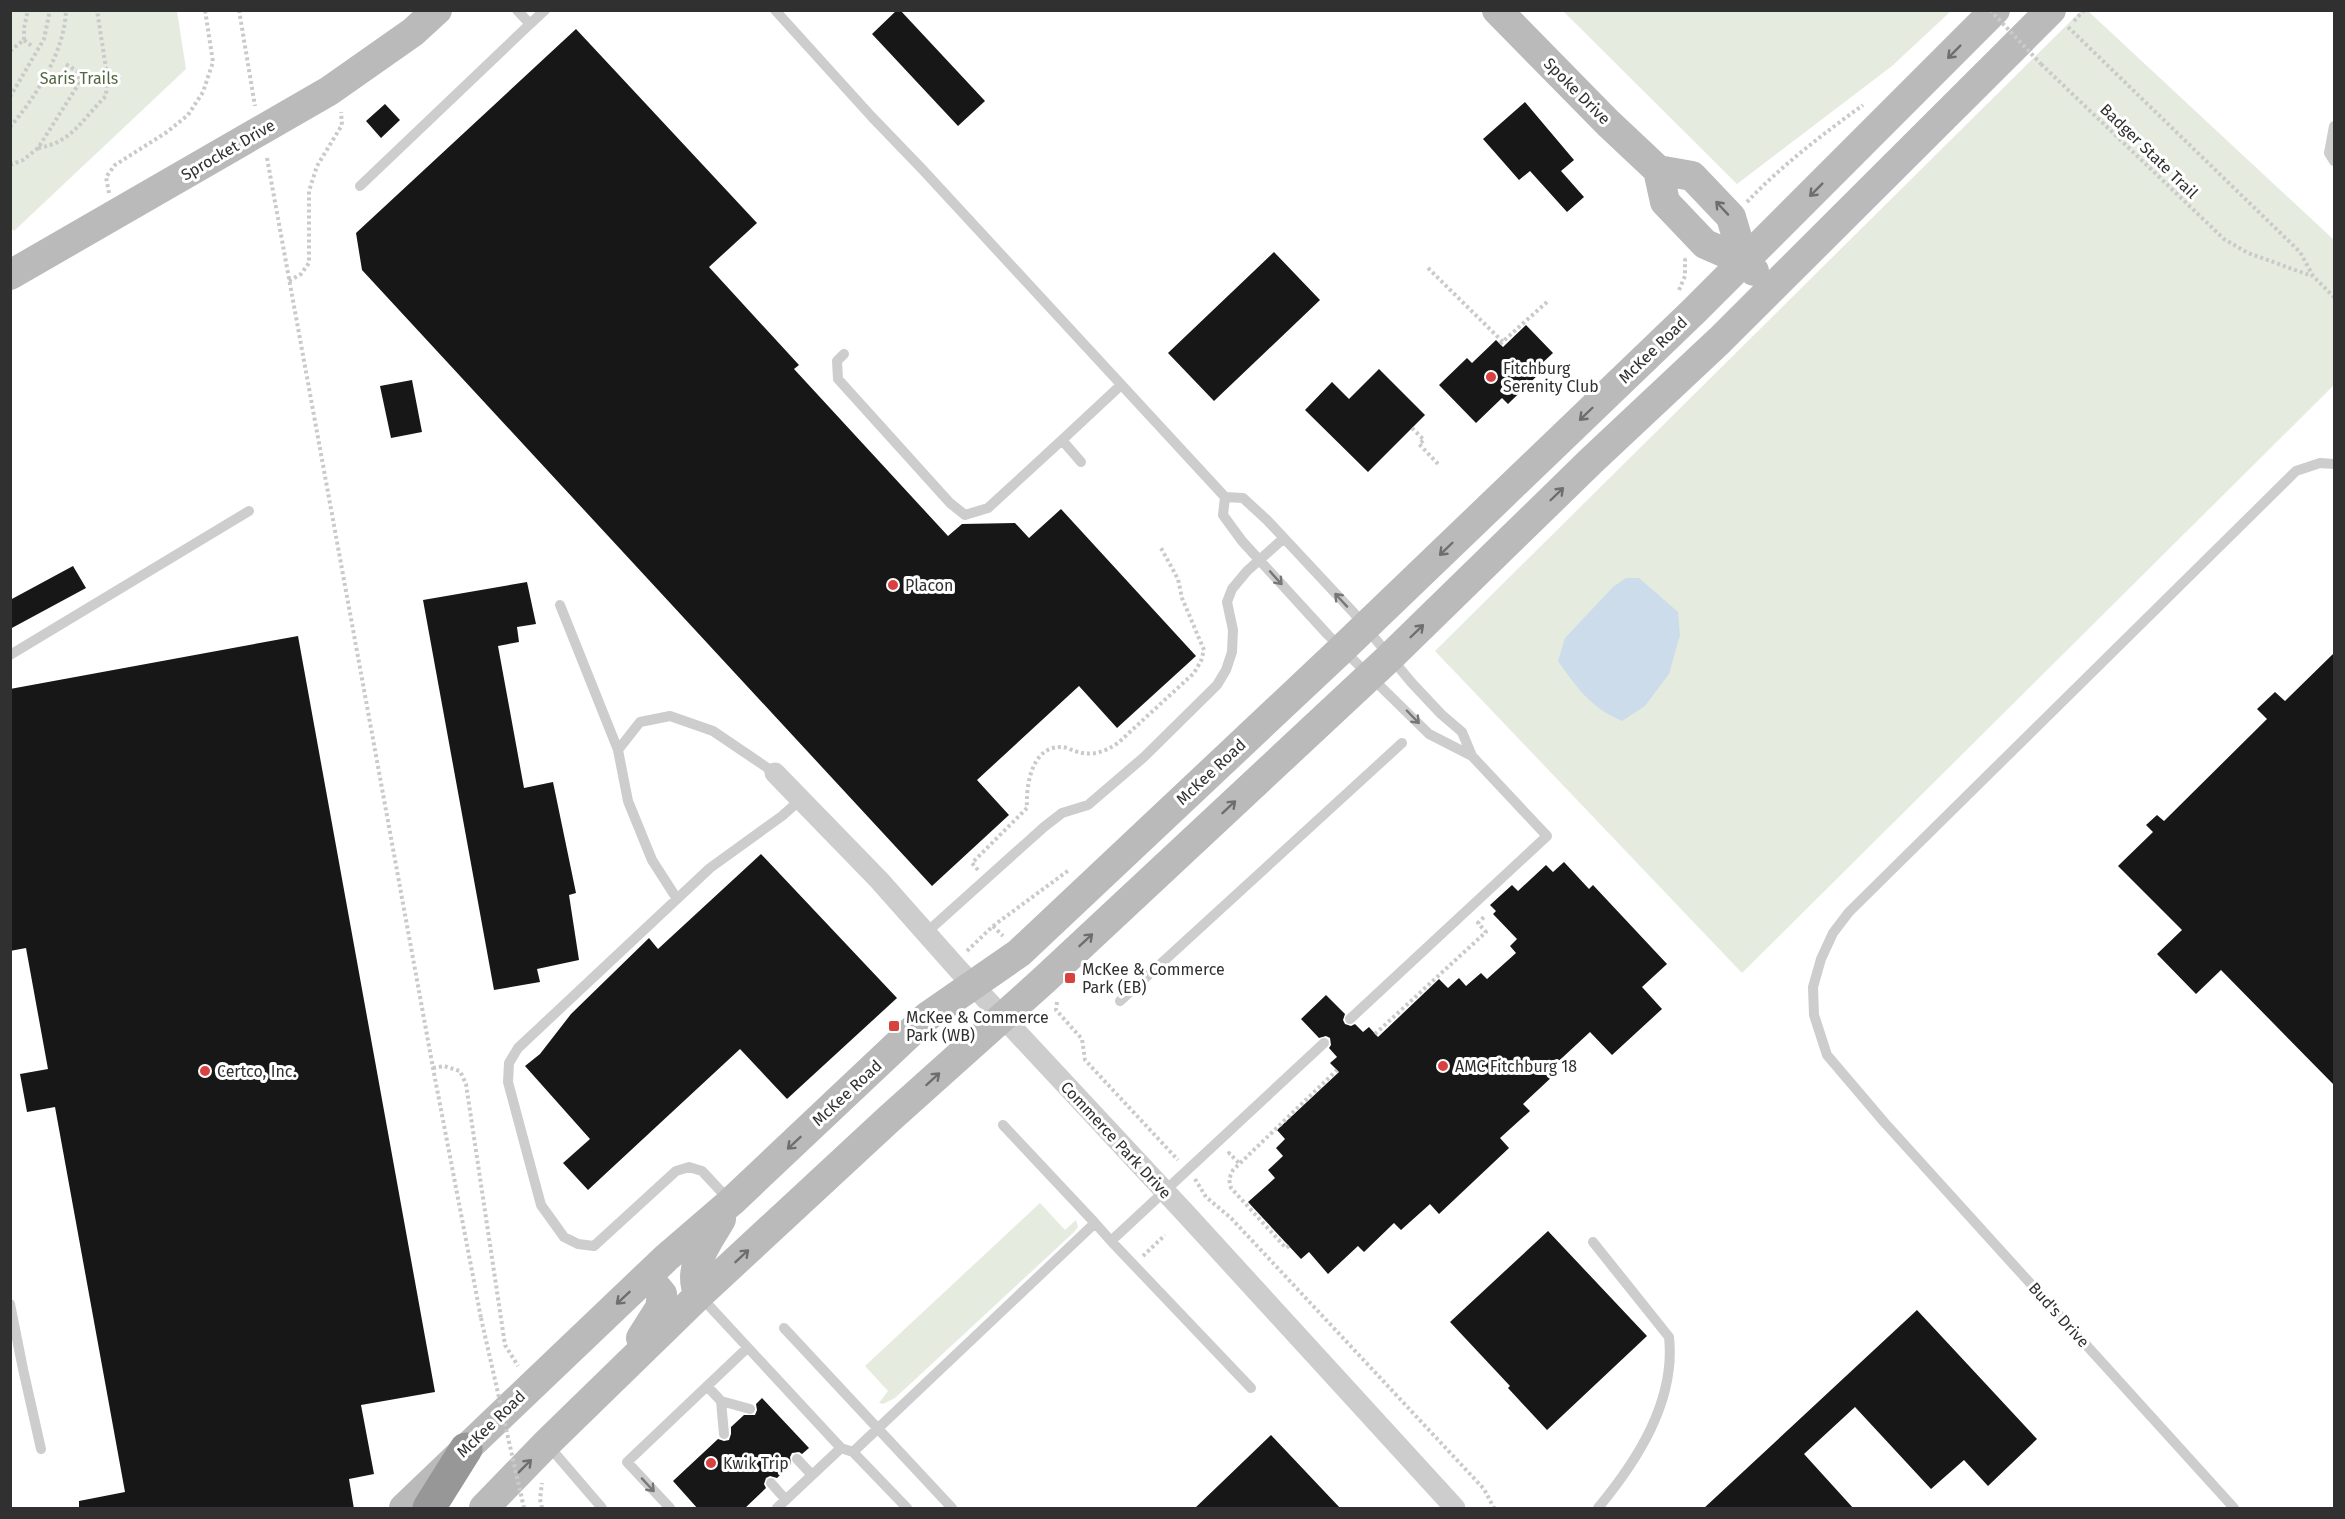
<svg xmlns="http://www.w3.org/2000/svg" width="2345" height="1519" font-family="'Fira Sans',sans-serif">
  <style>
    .green { fill: #e5ebdf }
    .water { fill: #ccdcea }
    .building { fill: #171717 }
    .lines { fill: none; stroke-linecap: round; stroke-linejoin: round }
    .path { stroke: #cacaca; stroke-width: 4; stroke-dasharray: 3 3; stroke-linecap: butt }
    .lane { stroke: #cdcdcd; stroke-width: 10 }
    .street { stroke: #cdcdcd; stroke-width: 21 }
    .secondary { stroke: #bababa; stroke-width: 30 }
    .highway { stroke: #979797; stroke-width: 33 }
    .path-bridge { stroke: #cacaca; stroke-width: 4; stroke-dasharray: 3 3; stroke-linecap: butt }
    .oneway { stroke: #6e6e6e }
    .oneway2 { stroke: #777 }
    .poi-dot { fill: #d94040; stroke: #fff; stroke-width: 2 }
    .labels { text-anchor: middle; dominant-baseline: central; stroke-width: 6; stroke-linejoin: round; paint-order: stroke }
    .park-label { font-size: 16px; fill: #506840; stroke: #fff }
    .street-label { font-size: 16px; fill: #303030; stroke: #fff }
    .poi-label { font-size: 16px; fill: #303030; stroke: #fff; text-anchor: start }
  </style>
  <rect width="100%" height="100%" fill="#fff"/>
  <path class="green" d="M10,11H177L186,69L14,231L10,227Z
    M1563,11H1951L1892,66L1737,184Z
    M2081,11H2088L2334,240V385L1742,973L1435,651Z
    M1040,1203L1065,1230L1076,1220L1078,1227L1073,1233L895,1398L883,1404L879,1403L888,1391L865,1366Z"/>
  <path class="water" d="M1626,578H1639L1678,612L1680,635L1669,674L1645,706L1622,721C1590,707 1578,689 1558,661L1565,638L1613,587Z"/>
  <path class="building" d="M897,10H900L985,101L958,126L872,34Z
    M576,29L757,223L709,267L799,365L794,369L948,536L962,524L1015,523L1029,538L1061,509L1196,656L1117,728L1079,686L977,780L1009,815L932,886L362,270L356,233Z
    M1525,102L1574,160L1561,171L1584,197L1567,212L1530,171L1519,180L1483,139Z
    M385,104L400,120L381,138L366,121Z
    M1274,252L1320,300L1214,401L1168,353Z
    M1526,325L1553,353L1539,366L1543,370L1508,404L1502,398L1476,423L1439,385L1467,358L1472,363L1496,340L1503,347Z
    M1379,369L1425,415L1368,472L1305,410L1332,382L1349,399Z
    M412,380L422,432L391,438L380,386Z
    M73,566L86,588L10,629V600Z
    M527,582L536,624L517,627L519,642L498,646L524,788L553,782L576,893L569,895L579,960L537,969L540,982L494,990L423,600Z
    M298,636L435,1392L361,1405L374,1474L349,1479L354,1509H79V1501L125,1492L55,1107L27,1112L20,1074L48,1069L26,948L10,951V689Z
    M2334,653V1085L2221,970L2196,994L2157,954L2182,930L2118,866L2153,832L2146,825L2157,815L2164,821L2267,719L2257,709L2275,692L2285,701Z
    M761,854L897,998L787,1099L740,1049L588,1190L563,1163L590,1139L525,1066L540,1054L571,1014L649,938L658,949Z
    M1564,862L1589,889L1593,885L1667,964L1642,987L1662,1009L1612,1055L1590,1032L1549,1070L1554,1075L1523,1104L1530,1111L1500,1138L1509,1148L1439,1214L1430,1204L1401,1230L1394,1223L1364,1252L1358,1246L1328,1274L1309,1252L1301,1259L1248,1202L1275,1178L1268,1170L1283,1156L1276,1148L1285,1139L1277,1130L1339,1072L1330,1063L1337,1057L1329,1048L1331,1045L1330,1038L1326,1036L1319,1038L1301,1019L1326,995L1345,1014L1343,1020L1345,1024L1351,1026L1355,1024L1363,1032L1369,1027L1378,1037L1439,979L1448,988L1459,978L1466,986L1481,973L1487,979L1516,953L1510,946L1517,939L1493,914L1496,911L1490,905L1512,885L1518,891L1546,865L1553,872Z
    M1548,1231L1647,1336L1547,1430L1508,1388L1510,1386L1450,1322Z
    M1917,1310L2037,1439L1988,1486L1964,1460L1931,1489L1855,1407L1804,1454L1854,1509H1703Z
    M762,1398L809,1448L802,1454L799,1452L792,1453L790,1457L791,1464L777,1478L770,1476L766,1478L764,1484L766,1488L744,1509H698L673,1481L718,1439L724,1441L729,1440L731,1434V1427L744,1415H755L757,1410L756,1404Z
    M1271,1435L1341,1509H1194Z"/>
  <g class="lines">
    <path class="path" d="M239,10L255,106
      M2074,21L2084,10
      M2068,27L2300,252L2313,276L2334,297
      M24,40L33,47
      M10,51L24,40V28L28,10
      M2041,64L2224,239L2248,253L2312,276
      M10,97L44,39L50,10
      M10,127C36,97 65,51 66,10
      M38,148C72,143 83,118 106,96L107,75L97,10
      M267,158L433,1068L481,1318
      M10,165L23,160L38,148L78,85V72L64,63
      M109,193L106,177L115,165L167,132L188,115L203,92L213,62L205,10
      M1747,202C1781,166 1823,134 1863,105
      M1428,268L1503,342
      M289,281L301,274L309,263V191L317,166L342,125L341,112
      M1679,290L1685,276V260L1688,259
      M1500,344L1547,302
      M1412,428L1424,440L1419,444L1440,466
      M978,870L972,863L1027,808C1026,786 1031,746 1062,747C1066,747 1071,750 1075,751C1092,757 1104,752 1118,743L1194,673L1201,661L1204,650L1182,598L1178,579L1161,548
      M993,926L1003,936
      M967,951L993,926L1069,870
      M1057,1002L1056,1010L1082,1039L1085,1060L1178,1160
      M1375,1034L1486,932L1478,923L1484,917
      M433,1068L444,1066L460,1071L466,1084L505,1345L518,1366
      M1228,1154L1229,1153L1240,1164
      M1195,1179L1206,1197L1231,1218L1484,1489L1494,1508
      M1289,1246L1286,1248L1231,1188L1229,1179L1233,1170L1337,1070
      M1143,1256L1165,1235
      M542,1508L540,1499L542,1483"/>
    <path class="lane" d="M517,10L530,24L545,10
      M775,10L871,116L923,170L1225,497L1243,498L1267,520L1353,612L1411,682L1441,714L1462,732L1472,756
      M2334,126L2329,153L2334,161
      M360,186L530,24
      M844,354L837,361L838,379L950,503L965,515L988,508L1062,440
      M1081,462L1062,440L1121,385
      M1225,497L1223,515L1242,541L1328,635L1429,734L1472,756L1547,836L1350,1019
      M560,605L618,750
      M10,655L249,511
      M677,899L652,860L628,801L618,750L640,722L670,716L713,731L775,773
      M927,932L1044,827L1062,813L1088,805L1144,757L1217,685L1226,670L1232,652L1233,630L1227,602L1232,589L1247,571L1284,538
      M1120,1001L1402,743
      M1003,1125L1095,1223
      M730,1201L702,1171L689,1167L676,1171L594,1246L578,1244L564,1237L541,1205L508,1082L509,1063L518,1048L710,868L782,816L800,800
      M1111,1241L1251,1388
      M1593,1242L1669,1337C1676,1401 1637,1461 1598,1508
      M700,1296L841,1448L853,1452L1095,1223L1111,1241L1324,1043
      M10,1304L23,1369L41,1449
      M784,1328L952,1508
      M707,1386L721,1401L724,1434
      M721,1401L750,1409
      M547,1444L602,1508
      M853,1452L907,1508
      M797,1459L812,1475
      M771,1483L786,1500
      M670,1508L627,1462L747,1348
      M777,1508L841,1448
      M2234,1508L1884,1122L1827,1055L1814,1015L1813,987L1821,959L1833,933L1849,912L2296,471L2320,463L2334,464"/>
    <path class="street" d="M775,773L879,880L957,968L1187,1215L1455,1508"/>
    <path class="secondary" d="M1497,10L1608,123L1658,170L1692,176L1731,217L1744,261
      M1658,170L1665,202L1705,244L1744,261L1754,271
      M10,275L329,91L413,32L437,10
      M699,1295C686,1268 708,1242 721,1219
      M641,1338L660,1308L662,1294L647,1276
      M404,1508L666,1258L731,1202L928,1016L1019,953L1342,649L1694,311L1995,10
      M484,1508L547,1443L699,1295L890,1118L1044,980L1389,658L1591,461L1720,340L2051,10"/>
    <path class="highway" d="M429,1508L466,1449"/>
    <path class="path-bridge" d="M1990,10L2041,64
      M481,1318L524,1508"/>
  </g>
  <defs><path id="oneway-shaft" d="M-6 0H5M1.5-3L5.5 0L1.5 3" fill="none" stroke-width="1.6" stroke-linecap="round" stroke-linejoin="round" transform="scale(1.5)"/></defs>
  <g class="oneway">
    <use href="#oneway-shaft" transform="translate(1954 52) rotate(135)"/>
    <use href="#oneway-shaft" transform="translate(1816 190) rotate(135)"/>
    <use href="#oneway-shaft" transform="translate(1722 208) rotate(-133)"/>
    <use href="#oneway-shaft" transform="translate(1586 414) rotate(136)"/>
    <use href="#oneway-shaft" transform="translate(1557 494) rotate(-44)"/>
    <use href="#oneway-shaft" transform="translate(1446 549) rotate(136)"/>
    <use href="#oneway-shaft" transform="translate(1417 631) rotate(-44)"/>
    <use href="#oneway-shaft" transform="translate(1229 807) rotate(-43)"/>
    <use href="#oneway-shaft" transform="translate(1086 940) rotate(-43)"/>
    <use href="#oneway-shaft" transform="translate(933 1079) rotate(-42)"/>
    <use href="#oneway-shaft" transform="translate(794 1143) rotate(137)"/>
    <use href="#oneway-shaft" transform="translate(742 1256) rotate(-43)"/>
    <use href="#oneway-shaft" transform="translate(623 1298) rotate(137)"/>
    <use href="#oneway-shaft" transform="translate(525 1466) rotate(-45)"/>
  </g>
  <g class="oneway2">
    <use href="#oneway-shaft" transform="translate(1276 578) rotate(48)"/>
    <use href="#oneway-shaft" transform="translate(1341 600) rotate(-133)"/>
    <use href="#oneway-shaft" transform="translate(1413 717) rotate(46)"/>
    <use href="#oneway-shaft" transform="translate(648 1485) rotate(47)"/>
  </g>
  <g class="poi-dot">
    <circle cx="1491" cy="377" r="6"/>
    <circle cx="893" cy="585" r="6"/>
    <rect x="1064" y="972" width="12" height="12" rx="3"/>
    <rect x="888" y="1020" width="12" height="12" rx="3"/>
    <circle cx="1443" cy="1066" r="6"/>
    <circle cx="205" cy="1071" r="6"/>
    <circle cx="711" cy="1463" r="6"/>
  </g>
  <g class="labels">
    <g class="park-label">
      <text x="79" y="78">Saris Trails</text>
    </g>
    <g class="street-label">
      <text transform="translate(1577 91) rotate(45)">Spoke Drive</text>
      <text transform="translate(228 150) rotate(-30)">Sprocket Drive</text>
      <text transform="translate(2149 151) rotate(44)">Badger State Trail</text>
      <text transform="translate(1653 350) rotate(-44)">McKee Road</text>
      <text transform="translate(1211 772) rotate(-43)">McKee Road</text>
      <text transform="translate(847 1093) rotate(-43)">McKee Road</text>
      <text transform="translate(1116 1140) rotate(47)">Commerce Park Drive</text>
      <text transform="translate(2059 1315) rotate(48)">Bud's Drive</text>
      <text transform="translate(491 1424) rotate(-44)">McKee Road</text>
    </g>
    <g class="poi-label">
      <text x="1503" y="368">Fitchburg<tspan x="1503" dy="18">Serenity Club</tspan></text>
      <text x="905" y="585">Placon</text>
      <text x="1082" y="969">McKee &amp; Commerce<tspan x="1082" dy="18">Park (EB)</tspan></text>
      <text x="906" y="1017">McKee &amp; Commerce<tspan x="906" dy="18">Park (WB)</tspan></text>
      <text x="1455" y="1066">AMC Fitchburg 18</text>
      <text x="217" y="1071">Certco, Inc.</text>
      <text x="723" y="1463">Kwik Trip</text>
    </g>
  </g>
  <rect width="2345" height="1519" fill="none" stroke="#303030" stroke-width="24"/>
</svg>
